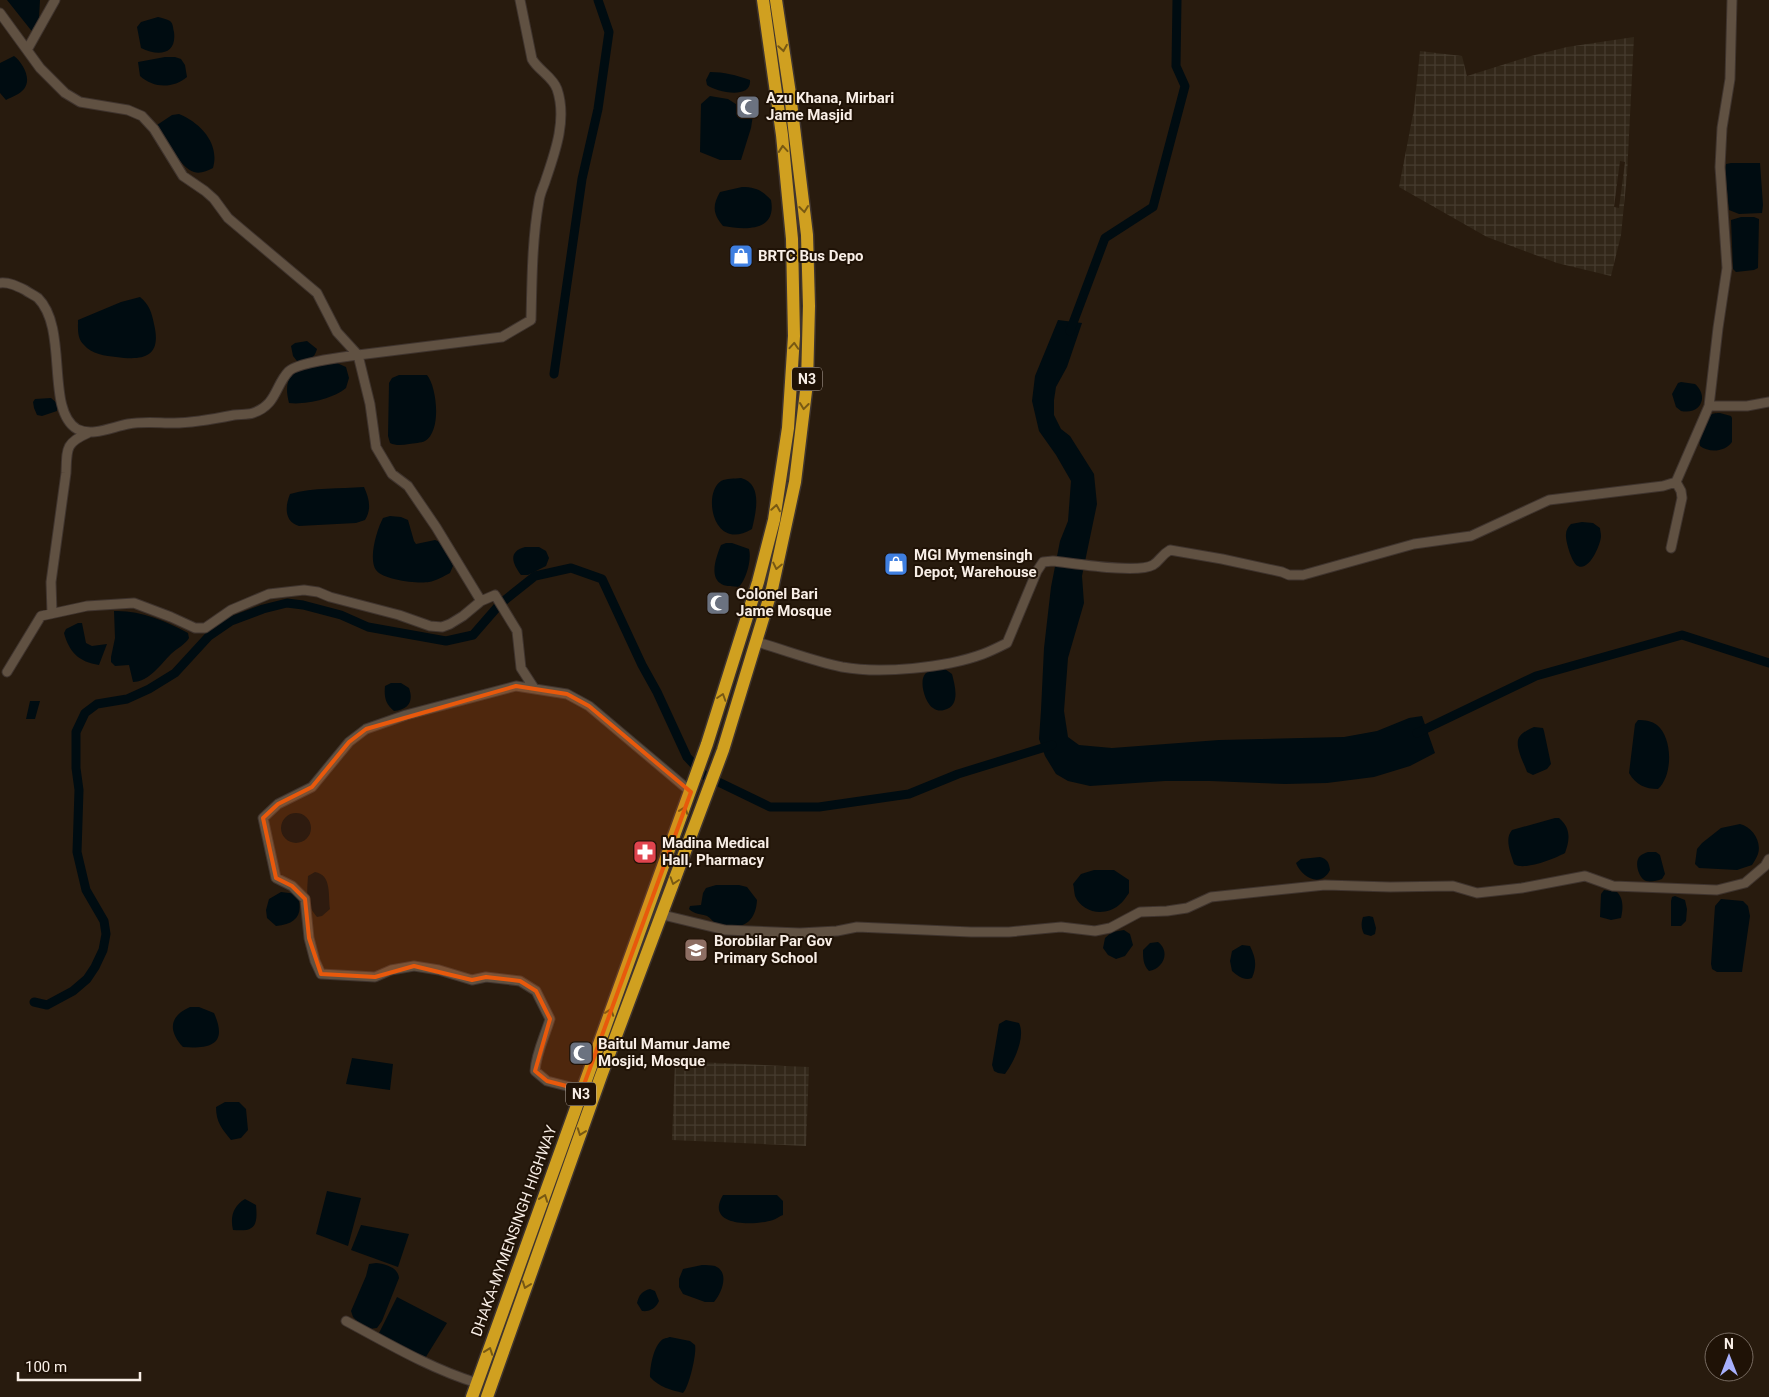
<svg xmlns="http://www.w3.org/2000/svg" width="1769" height="1397" font-family="Roboto,sans-serif">
  <style>
    .industrial { fill: url(#industrial-grid); fill-rule: evenodd }
    .water { fill: #000c11 }
    .lines { fill: none; stroke-linecap: round; stroke-linejoin: round }
    .canal { stroke: #000c11; stroke-width: 9 }
    .minor-casing { stroke: #3f342e; stroke-width: 11 }
    .highway-casing { stroke: #3f342e; stroke-width: 15 }
    .minor { stroke: #605142; stroke-width: 9 }
    .highway { stroke: #d0a020; stroke-width: 12 }
    .oneway { stroke: #785913 }
    .marked { fill: #e8590c; fill-opacity: 0.2; stroke: #e8590c; stroke-width: 4; stroke-linejoin: round }
    .labels { text-anchor: middle; dominant-baseline: central; stroke-width: 4; stroke-linejoin: round; paint-order: stroke }
    .shield { fill: #1f1206; stroke: #b7aca3; stroke-width: 1 }
    .shield-label { font-size: 14px; font-weight: bold; fill: #f8eee6 }
    .poi-label { font-size: 15px; font-weight: bold; fill: #f8eee6; stroke: #1f1206; text-anchor: start }
    .street-label { font-size: 15px; fill: #f8eee6; stroke: #1f1206 }
  </style>
  <defs>
    <pattern id="industrial-grid" width="8" height="8" patternUnits="userSpaceOnUse" patternTransform="scale(1.25)"><rect width="8" height="8" fill="#322719"/><path d="M0 4h8M4 0v8" fill="none" stroke="#463c2f"/></pattern>
  </defs>
  <rect width="100%" height="100%" fill="#281b0e"/>
  <path class="industrial" d="M1634,37L1627,175L1621,235L1611,276L1557,263L1487,237L1399,187L1414,109L1420,51L1462,56L1467,76L1531,56L1567,47ZM1620,161L1625,162L1619,208L1614,207Z
    M675,1061L809,1067L806,1146L672,1140Z"/>
  <path class="water" d="M7,0H40L39,18L34,34Z
    M158,17C162,18 167,19 170,21C173,23 173,28 174,32C177,56 157,56 141,48L137,27L141,22Z
    M14,56C23,63 32,79 24,89C20,94 12,97 6,100L0,93V63Z
    M165,57H175L181,59L185,65L187,77C173,89 153,88 140,76L138,62Z
    M710,72C724,72 736,75 750,80C752,100 716,92 707,85L706,80Z
    M710,96L728,99L753,115L751,128L741,160H720L700,152L701,104Z
    M179,114C201,123 220,144 213,168C207,171 200,174 194,172C181,169 164,136 157,125L172,115Z
    M1731,163H1760L1763,205L1762,213L1739,214L1729,210L1725,169L1726,164Z
    M742,187C755,187 762,190 771,200C777,232 745,230 723,226C713,214 712,206 720,192Z
    M1741,217H1754L1759,219L1758,268L1754,270L1736,272L1733,269L1731,220Z
    M140,297C149,304 152,313 154,324C162,357 144,361 116,357C106,356 91,354 84,345C77,338 78,330 78,320L121,302Z
    M1058,320L1082,323L1067,367L1056,387L1054,400V415L1061,429L1070,436L1094,474L1097,504L1082,576L1084,603L1068,658L1064,711L1068,737L1079,745L1112,748L1219,740L1344,737L1377,731L1409,718L1422,716L1435,753L1410,766L1374,777L1327,783L1285,784L1210,781H1165L1090,786L1068,781L1056,774L1045,756L1039,739L1041,710L1044,648L1051,587L1060,541L1068,521L1071,481L1056,455L1039,431L1032,401L1035,376Z
    M307,341L317,349C314,360 307,362 297,361L293,356L291,346L295,343Z
    M337,363L346,367L349,378L346,388C333,399 305,405 289,403C279,365 309,368 337,363Z
    M399,375H427C437,387 442,431 425,441C421,443 414,443 409,444C403,445 396,446 390,443L388,436L389,383L392,378Z
    M1681,382L1695,384C1709,396 1701,415 1681,411L1676,407L1672,394L1678,383Z
    M51,398L58,404L57,411L42,416L37,415L34,408L33,402L35,399Z
    M1720,413L1731,416L1732,418V442C1725,452 1709,453 1700,446C1698,439 1705,418 1712,414C1714,413 1719,413 1720,413Z
    M741,478C763,484 756,512 752,529C713,553 702,493 721,481C727,478 734,479 741,478Z
    M364,487C369,498 372,509 365,520L356,523L299,526C284,522 285,506 290,494C314,487 339,489 364,487Z
    M390,516L401,517L408,520L414,541L416,544L435,540L443,543L453,566L450,573C444,576 436,581 429,582C417,584 383,580 376,570C368,559 377,529 383,518Z
    M1582,522L1593,523L1600,528C1600,530 1601,533 1601,536C1601,544 1589,572 1578,566C1572,564 1565,540 1566,534C1566,530 1568,527 1571,524Z
    M726,543H732L749,549C752,560 746,579 739,587C734,586 724,587 720,583C709,575 717,555 721,545Z
    M525,547H539L546,551L549,558L546,566L528,575H521C513,564 507,552 525,547Z
    M114,611C140,610 166,621 188,633L189,638C185,645 177,648 171,654C161,664 149,682 133,682L129,665L115,666L111,662V657L115,638Z
    M78,623H82L86,643L92,646L107,644L99,665C79,662 69,652 64,633L66,629Z
    M945,669L952,674C955,686 961,706 944,710C941,711 937,711 933,708C925,703 918,680 926,673C931,669 939,669 945,669Z
    M391,683H401L409,688C414,702 408,710 394,711C385,704 384,696 385,686Z
    M30,701H40L35,719H26Z
    M1638,720C1645,720 1652,721 1657,725C1673,738 1673,776 1658,789C1645,789 1636,785 1629,773L1635,724Z
    M1534,727L1543,728L1544,731L1551,764L1547,769L1533,775L1527,772C1524,763 1513,744 1520,736C1523,732 1530,729 1534,727Z
    M281 828a15 15 0 1 1 30 0a15 15 0 1 1-30 0Z
    M1555,818H1559C1571,828 1570,840 1565,853C1554,859 1524,871 1514,864C1511,854 1504,839 1512,830Z
    M1740,824C1752,827 1762,841 1758,854C1757,857 1754,862 1752,865L1737,870L1699,868L1695,864L1697,849L1702,843L1721,828Z
    M1648,852H1656L1660,855L1665,874L1662,879C1657,881 1650,882 1646,881C1638,878 1634,861 1640,856C1642,854 1645,853 1648,852Z
    M1320,857C1327,859 1329,862 1330,870C1321,888 1302,878 1296,863L1301,859Z
    M1094,870H1114L1129,880V893C1126,897 1123,902 1119,905C1105,917 1082,913 1075,896C1074,892 1074,887 1073,884L1081,874Z
    M315,872C332,875 328,895 330,909L322,916L317,917C305,903 307,893 308,876Z
    M716,885H739L747,887L757,900C756,919 746,929 727,926C724,926 718,925 716,924C712,921 711,918 707,916C701,914 694,914 689,909L690,906L701,905L703,893L706,888Z
    M1604,890L1617,892C1624,899 1623,909 1621,918L1611,920L1600,917L1601,894Z
    M281,892L297,894C304,914 297,924 276,926L267,918L266,910L269,899Z
    M1675,896L1685,900L1687,909L1686,921L1681,926H1671V901L1672,897Z
    M1721,899L1743,901L1748,906L1750,916L1742,972H1717L1712,969L1711,964L1715,906Z
    M1369,916L1373,917L1376,928L1375,934L1371,936L1364,934C1361,928 1361,923 1363,917Z
    M1124,930L1130,934L1133,945L1125,956L1116,959L1108,955L1103,948L1105,938L1112,932Z
    M1158,942C1171,952 1163,969 1149,971C1143,965 1143,958 1143,950L1150,943Z
    M1242,945L1250,946C1256,958 1257,966 1252,978C1244,981 1238,976 1232,971L1230,961L1232,951Z
    M190,1007H199L214,1013C228,1044 211,1049 183,1047C168,1031 169,1016 190,1007Z
    M1006,1020L1019,1023C1026,1037 1014,1062 1005,1074L998,1073L994,1071L992,1065L999,1024Z
    M352,1058L393,1064L390,1090L346,1084Z
    M225,1102H239L246,1109L248,1130L241,1138L231,1140C222,1129 216,1122 216,1107Z
    M327,1191L361,1198L348,1246L316,1234Z
    M723,1195H777L783,1201V1215C780,1216 776,1219 773,1220C754,1226 704,1227 723,1195Z
    M245,1199L256,1205C258,1226 255,1232 233,1230C230,1217 233,1206 245,1199Z
    M361,1225L409,1234L398,1267L351,1250Z
    M376,1263C385,1264 398,1267 399,1278L382,1321L377,1328L369,1329L360,1324L353,1317L351,1311L366,1276L369,1264Z
    M702,1265C706,1265 711,1265 715,1266C730,1272 722,1293 714,1302H705L683,1294L679,1287V1279L683,1269Z
    M650,1289L655,1291L659,1301C656,1308 650,1312 642,1311L637,1303C639,1295 642,1291 650,1289Z
    M397,1297L447,1323L424,1360L381,1336L379,1333Z
    M670,1337L690,1341L695,1345C697,1353 689,1387 683,1393C671,1390 659,1387 650,1377C650,1367 653,1346 663,1339C663,1339 670,1337 670,1337Z"/>
  <g class="lines">
    <path class="canal" d="M1070,331L1105,238L1153,207L1185,86L1176,66L1177,0
      M554,374L582,179L598,109L609,32L598,0
      M1417,733L1536,676L1682,635L1769,663
      M34,1002L47,1005L73,991L87,979L95,967L103,950L106,934L104,921L86,890L77,852L79,790L76,768V732L85,713L97,704L127,699L149,689L175,673L209,636L231,621L263,609L287,603L303,605L341,615L368,627L446,641L473,635L500,604L535,576L571,568L602,579L642,665L657,692L687,757L704,775L770,807H819L909,794L958,774L1052,745"/>
    <g class="minor-casing">
      <path id="minor" d="M0,13L40,68L65,93L80,102L128,110L142,116L154,129L183,176L205,191L214,199L228,218L317,293L337,332L358,355L502,337L531,320C532,280 532,240 539,201C540,193 544,186 546,179C556,150 567,118 557,89C553,77 538,70 532,59L520,0
        M27,50L55,0
        M0,283C9,282 17,286 25,290C29,293 34,295 38,298C69,329 45,410 77,429C92,437 112,427 128,424C143,421 159,423 174,423C194,423 214,419 234,415C240,414 247,415 253,413C277,405 275,385 289,371C299,362 344,357 358,355L370,404L376,447L392,474L408,486L436,527L481,601
        M1709,406H1747L1769,402
        M1671,548L1682,498L1681,491L1676,482
        M52,613L51,582L66,473C67,449 65,443 88,433
        M757,642C785,650 813,661 842,667C881,674 945,668 983,654C991,651 999,647 1007,643L1037,571L1043,562L1053,561C1073,563 1137,574 1153,565C1160,561 1161,555 1170,550L1222,559L1282,572L1289,575H1303L1414,544L1471,536L1549,500L1663,486L1676,482L1709,406L1718,328L1727,268L1720,167L1722,128L1730,79L1732,0
        M7,672L41,616L87,606L134,603L171,617L195,628H205L231,610L269,594L304,590L318,592L330,597L399,615L430,626L442,627L450,624L463,616L481,601L495,595L517,631L521,668L534,688
        M663,915L725,930L800,933L837,931L857,927L971,932H1009L1061,927L1095,931L1110,928L1140,912L1167,911L1187,908L1211,897L1325,885L1390,887L1453,886L1477,893L1522,888L1585,876L1613,886L1717,890L1745,883L1765,866L1769,859
        M582,1090L547,1081L535,1071C536,1053 545,1036 550,1019L536,991L520,981L486,977L472,980L439,970L414,966L391,970L375,977L321,974L315,961L309,938L305,899L292,886L276,878L263,818L278,804L312,787L349,742L366,729L406,715L516,686L567,694L589,706L691,792
        M346,1321C389,1344 431,1369 477,1383"/>
    </g>
    <g class="highway-casing">
      <path id="highway" d="M472,1397L707,744L758,582L774,520L788,428L794,336L792,239L782,135L763,0
        M487,1397L601,1076L723,750L772,589L795,482L807,383L809,306L807,235L790,94L776,0"/>
    </g>
    <use href="#minor" class="minor"/>
    <use href="#highway" class="highway"/>
  </g>
  <defs><path id="oneway-chevron" d="M-2-3.5L2.5 0L-2 3.5" fill="none" stroke-width="1.6" stroke-linecap="round" stroke-linejoin="round" transform="scale(1.25)"/></defs>
  <g class="oneway">
    <use href="#oneway-chevron" transform="translate(783 48) rotate(81)"/>
    <use href="#oneway-chevron" transform="translate(783 149) rotate(-95)"/>
    <use href="#oneway-chevron" transform="translate(804 209) rotate(83)"/>
    <use href="#oneway-chevron" transform="translate(794 346) rotate(-86)"/>
    <use href="#oneway-chevron" transform="translate(804 406) rotate(97)"/>
    <use href="#oneway-chevron" transform="translate(776 508) rotate(-81)"/>
    <use href="#oneway-chevron" transform="translate(777 566) rotate(102)"/>
    <use href="#oneway-chevron" transform="translate(722 697) rotate(-72)"/>
    <use href="#oneway-chevron" transform="translate(684 810) rotate(-70)"/>
    <use href="#oneway-chevron" transform="translate(674 881) rotate(108)"/>
    <use href="#oneway-chevron" transform="translate(610 1012) rotate(-70)"/>
    <use href="#oneway-chevron" transform="translate(581 1132) rotate(110)"/>
    <use href="#oneway-chevron" transform="translate(544 1198) rotate(-70)"/>
    <use href="#oneway-chevron" transform="translate(526 1285) rotate(110)"/>
    <use href="#oneway-chevron" transform="translate(489 1351) rotate(-70)"/>
  </g>
  <path class="marked" d="M516,686L567,694L589,706L691,792L582,1090L547,1081L535,1071L550,1019L536,991L520,981L486,977L472,980L414,966L375,977L321,974L309,938L305,899L292,886L276,878L263,818L278,804L312,787L349,742L366,729Z"/>
  <defs>
    <g id="mosque-square" transform="scale(1.25)"><rect x="-9" y="-9" width="18" height="18" rx="4" fill="#6b7280" stroke="#1f1206"/><path d="M3.5-4.9A6 6 0 1 0 3.5 4.9A5 5 0 1 1 3.5-4.9Z" fill="#fff"/></g>
    <g id="shop-square" transform="scale(1.25)"><rect x="-9" y="-9" width="18" height="18" rx="4" fill="#3f7fe0" stroke="#1f1206"/><path d="M-5-2.5h2.3a2.7 3.5 0 0 1 5.4 0H5L5.5 6h-11ZM-1.5-2.5h3a1.5 2.3 0 0 0-3 0Z" fill="#fff"/></g>
    <g id="pharmacy-square" transform="scale(1.25)"><rect x="-9" y="-9" width="18" height="18" rx="4" fill="#e0444e" stroke="#1f1206"/><path d="M-2-6h4v4h4v4h-4v4h-4v-4h-4v-4h4Z" fill="#fff"/></g>
    <g id="school-square" transform="scale(1.25)"><rect x="-9" y="-9" width="18" height="18" rx="4" fill="#8d6e63" stroke="#1f1206"/><path d="M0-5L7-2L0 1L-7-2ZM-4 1L0 2.5L4 1V4Q0 6-4 4Z" fill="#fff"/></g>
  </defs>
  <g fill-rule="evenodd">
    <use href="#mosque-square" x="748" y="107"/>
    <use href="#shop-square" x="741" y="256"/>
    <use href="#shop-square" x="896" y="564"/>
    <use href="#mosque-square" x="718" y="603"/>
    <use href="#pharmacy-square" x="645" y="852"/>
    <use href="#school-square" x="696" y="950"/>
    <use href="#mosque-square" x="581" y="1053"/>
  </g>
  <g class="labels">
    <g class="shield">
      <rect x="792" y="367.5" width="30" height="23" rx="4"/>
      <rect x="566" y="1082.5" width="30" height="23" rx="4"/>
    </g>
    <g class="shield-label">
      <text x="807" y="379">N3</text>
      <text x="581" y="1094">N3</text>
    </g>
    <g class="poi-label">
      <text x="766" y="98">Azu Khana, Mirbari<tspan x="766" dy="17">Jame Masjid</tspan></text>
      <text x="758" y="256">BRTC Bus Depo</text>
      <text x="914" y="555">MGI Mymensingh<tspan x="914" dy="17">Depot, Warehouse</tspan></text>
      <text x="736" y="594">Colonel Bari<tspan x="736" dy="17">Jame Mosque</tspan></text>
      <text x="662" y="843">Madina Medical<tspan x="662" dy="17">Hall, Pharmacy</tspan></text>
      <text x="714" y="941">Borobilar Par Gov<tspan x="714" dy="17">Primary School</tspan></text>
      <text x="598" y="1044">Baitul Mamur Jame<tspan x="598" dy="17">Mosjid, Mosque</tspan></text>
    </g>
    <g class="street-label">
      <text transform="translate(514 1231) rotate(-70)">DHAKA-MYMENSINGH HIGHWAY</text>
    </g>
  </g>
  <g transform="translate(1729 1357)"><circle r="24" fill="#1f1206" stroke="#766a60"/>
  <path d="M0-4L9 19L0 12L-9 19Z" fill="#a8b0fc"/>
  <text y="-8" font-size="14" font-weight="bold" text-anchor="middle" fill="#f8eee6">N</text>
  </g>
  <path d="M18 1372v8h122v-8" fill="none" stroke="#f8eee6" stroke-width="2.5"/>
  <text x="25" y="1372" font-size="15" fill="#f8eee6" stroke="#1f1206" stroke-width="4" paint-order="stroke">100 m</text>
</svg>
